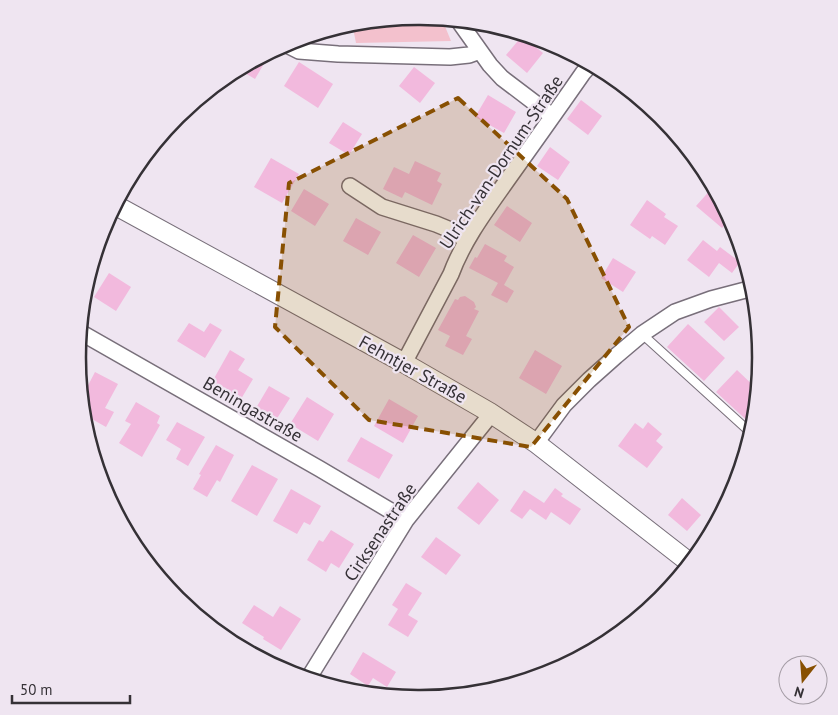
<svg xmlns="http://www.w3.org/2000/svg" width="838" height="715" font-family="'PT Sans',sans-serif">
  <style>
    .green { fill: #f3c1cd }
    .building { fill: #f2b9dd }
    .lines { fill: none; stroke-linecap: round; stroke-linejoin: round }
    .service-casing { stroke: #786f7a; stroke-width: 10 }
    .minor-casing { stroke: #786f7a; stroke-width: 18 }
    .tertiary-casing { stroke: #786f7a; stroke-width: 21 }
    .service { stroke: #fff; stroke-width: 8 }
    .minor { stroke: #fff; stroke-width: 15 }
    .tertiary { stroke: #fff; stroke-width: 19 }
    .marked { fill: #885002; fill-opacity: 0.2; stroke: #885002; stroke-width: 4; stroke-dasharray: 10 6; stroke-linejoin: round }
    .labels { text-anchor: middle; dominant-baseline: central; stroke-width: 4.5; stroke-linejoin: round; paint-order: stroke }
    .street-label { font-size: 18px; fill: #353136; stroke: #efe5f1 }
    .rim { fill: none; stroke: #353136; stroke-width: 2.5 }
  </style>
  <rect width="100%" height="100%" fill="#efe5f1"/>
  <path class="green" d="M419,16L442,19L451,41L356,43L352,23Z"/>
  <path class="building" d="M522,36L543,53L527,73L506,55Z
    M266,54L269,55L255,79L238,69Z
    M299,62L333,84L318,108L284,86Z
    M414,67L435,83L420,103L399,86Z
    M610,75L630,92L627,96L606,81Z
    M488,95L516,112L504,133L475,117Z
    M581,100L602,116L588,135L567,119Z
    M343,122L362,134L349,155L329,143Z
    M550,147L570,162L558,180L537,166Z
    M271,158L299,174L282,203L254,187Z
    M415,161L441,173L437,181L442,184L432,205L405,192L402,198L383,189L394,167L409,174Z
    M713,187L730,219L722,228L696,206Z
    M304,189L329,204L315,226L291,211Z
    M647,200L666,214L664,217L678,226L665,245L652,236L650,239L630,225Z
    M507,206L532,223L520,242L494,225Z
    M356,218L381,232L368,255L343,241Z
    M413,235L436,248L419,277L396,263Z
    M703,240L717,251L720,247L740,262L732,273L719,263L709,277L687,260Z
    M485,244L507,256L504,261L514,267L504,285L514,291L507,303L491,295L498,283L469,268L475,257L477,258Z
    M613,258L636,272L623,292L601,278Z
    M109,273L131,287L116,311L94,297Z
    M465,296L474,302L476,307L474,309L479,311L466,336L472,339L463,355L445,346L450,336L438,330L455,299L458,300L460,297Z
    M719,307L739,327L724,341L704,322Z
    M189,323L204,332L210,323L222,330L205,358L177,341Z
    M688,324L725,358L704,381L667,347Z
    M230,350L245,359L238,370L253,379L241,399L212,382Z
    M535,350L562,366L546,394L519,378Z
    M737,370L757,389L753,426L716,392Z
    M95,372L118,384L105,408L114,412L106,427L83,414L82,397Z
    M269,386L290,398L276,420L256,408Z
    M307,397L334,414L318,441L290,424Z
    M389,399L418,416L403,443L374,426Z
    M136,402L160,416L157,423L160,425L142,457L119,443L131,424L125,421Z
    M177,422L205,437L188,466L176,459L181,449L166,440Z
    M648,422L662,434L656,441L663,447L647,468L618,446L635,423L643,429Z
    M361,437L393,455L379,479L347,461Z
    M216,445L234,455L220,482L217,480L207,497L193,489L201,475L199,474Z
    M252,465L278,479L257,516L231,501Z
    M478,482L499,500L479,525L457,508Z
    M555,488L563,494L561,496L581,509L570,525L551,512L546,520L530,509L522,519L510,511L524,490L544,503Z
    M291,489L321,506L310,525L304,522L297,534L273,521Z
    M682,498L701,515L687,531L668,515Z
    M331,530L354,544L339,568L331,563L326,572L307,560L319,540L323,542Z
    M436,537L461,555L446,575L421,557Z
    M406,583L422,593L408,615L418,621L408,637L388,625L398,609L392,605Z
    M254,605L273,617L280,606L301,619L281,650L263,639L264,637L242,623Z
    M253,646L274,661L272,664L249,652Z
    M363,652L396,672L387,687L373,678L368,686L350,674Z"/>
  <g class="lines">
    <g class="service-casing">
      <path id="service" d="M642,334L751,433"/>
    </g>
    <g class="minor-casing">
      <path id="minor" d="M458,20L490,65L502,78L552,116
        M285,44L299,51L338,54L450,57L469,55L480,51
        M350,186L382,207L436,224L453,231L466,240
        M80,332L320,469L406,520
        M404,363L451,274C464,239 487,209 508,179C533,144 558,109 583,73L591,64
        M536,443L564,405L589,380L616,356L642,334L675,312L711,299L753,288
        M308,679L406,520L492,413"/>
    </g>
    <g class="tertiary-casing">
      <path id="tertiary" d="M115,205L404,363L489,412L536,443L690,563"/>
    </g>
    <use href="#service" class="service"/>
    <use href="#minor" class="minor"/>
    <use href="#tertiary" class="tertiary"/>
  </g>
  <path class="marked" d="M458,98L567,199L629,327L531,447L369,420L275,327L289,183Z"/>
  <g class="labels">
    <g class="street-label">
      <text transform="translate(501 162) rotate(-56)">Ulrich-van-Dornum-Straße</text>
      <text transform="translate(413 369) rotate(29)">Fehntjer Straße</text>
      <text transform="translate(253 409) rotate(30)">Beningastraße</text>
      <text transform="translate(380 532) rotate(-56)">Cirksenastraße</text>
    </g>
  </g>
  <path d="M0 0H838V715H0ZM418 25H420A332 332 0 0 1 752 357V358A332 332 0 0 1 420 690H418A332 332 0 0 1 86 358V357A332 332 0 0 1 418 25Z" fill="#efe5f1" fill-rule="evenodd"/>
  <path class="rim" d="M418 25H420A332 332 0 0 1 752 357V358A332 332 0 0 1 420 690H418A332 332 0 0 1 86 358V357A332 332 0 0 1 418 25Z"/>
  <g transform="translate(803 680) rotate(197)"><circle r="24" fill="#efe5f1" stroke="#a59da6"/>
  <path d="M0-4L9 19L0 12L-9 19Z" fill="#885002"/>
  <text y="-8" font-size="14" font-weight="bold" text-anchor="middle" fill="#353136">N</text>
  </g>
  <path d="M12 695v8h118v-8" fill="none" stroke="#353136" stroke-width="2.5"/>
  <text x="20" y="695" font-size="15" fill="#353136" stroke="#efe5f1" stroke-width="4" paint-order="stroke">50 m</text>
</svg>
